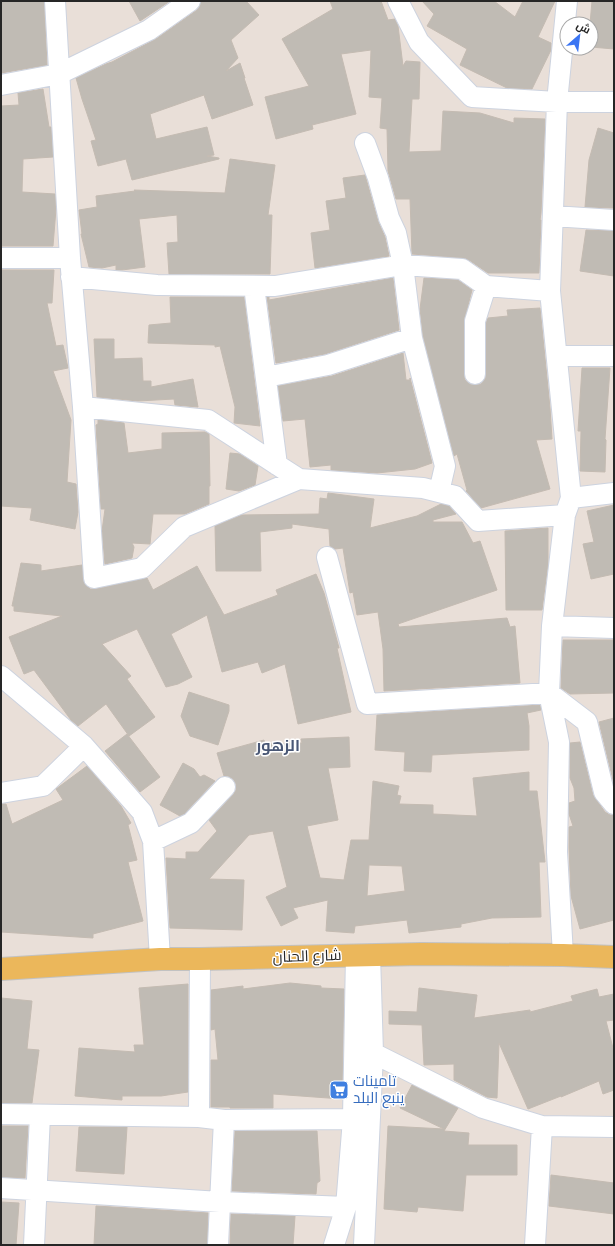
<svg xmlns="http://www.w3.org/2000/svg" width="615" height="1246" font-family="Figtree,Cairo,sans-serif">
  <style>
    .building { fill: #c0bbb4; stroke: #c4bbb2; fill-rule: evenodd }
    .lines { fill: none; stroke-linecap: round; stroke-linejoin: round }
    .minor-casing { stroke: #cdd3df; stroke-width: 22 }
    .major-casing { stroke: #c2c2c2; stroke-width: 24 }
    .minor { stroke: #fff; stroke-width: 20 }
    .major { stroke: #ebb75b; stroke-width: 22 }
    .labels { text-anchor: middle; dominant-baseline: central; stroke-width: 3; stroke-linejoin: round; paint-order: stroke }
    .street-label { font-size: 15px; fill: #262626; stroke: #fff }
    .shop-label { font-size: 15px; fill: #366cbe; stroke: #fff; text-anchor: start }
    .neighbourhood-label { font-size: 16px; font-weight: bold; fill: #495775; stroke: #fff }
  </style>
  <rect width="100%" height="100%" fill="#e9dfd8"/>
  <path class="building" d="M1,1H44L47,65L1,73Z
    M129,1H170L140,21Z
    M201,1H246L259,15L231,40L238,58L226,71L240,63L245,78H244L253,105L212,119L204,95L150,114L156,139L207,127L214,155L207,156L219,158V159L132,180L126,159L98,166L91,141L96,140L82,99L76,78L106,64L112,62L156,39L197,10L200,6Z
    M330,1H381L388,20L395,19L398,26L403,66L406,61L420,62L419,99H412L409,152L441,151L443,111L480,113L514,123V118L545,119L541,213L540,220H541L539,273H488L469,260L463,258L412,254L410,199H396L388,171L387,129L380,128L382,98L369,97L371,50L341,54L356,114L312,125L313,129L276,139L265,97L309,86L282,39L333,9Z
    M422,1H494L515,17L523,1H555L538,37L551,43V50L532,89L507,88L460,65L467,49L427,26L434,14Z
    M592,1H614V49L591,47V24H590Z
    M43,89L49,127H51L53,157L23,159L22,192L55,194L56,209L53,246H1V106L19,105L18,93Z
    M598,128L614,133V208L585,207L589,160Z
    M230,159L275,165L268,215H272L270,274H169L167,243L178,242L177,215L139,219L145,267L122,270H116V265L102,268L89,267L81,234H82L79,210L97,207L96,196L135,191L134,190L225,193Z
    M365,175L378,221L385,237L389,256L315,268L311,233L330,230L326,201L346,198L343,178Z
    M586,230L614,231V276L580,271Z
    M1,270H54L52,303H47L56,346L63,345L68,368L53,371L71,420L67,482L76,484L78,512L75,529L30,520L32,508L1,506Z
    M393,278L399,330L325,354L276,363L267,297H269V300Z
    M424,278L458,280L472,290L464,321V374L465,380L470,384L475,385L481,384L485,379L486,374V323L488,318L508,316L507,310L540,308L550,408L552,439L536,440L550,489L481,508L466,491L467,490L457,454L454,456L423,336L420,309Z
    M170,297H244L260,426L234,423L235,407L220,346L215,347V345L148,343L149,325L171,323Z
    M94,339H114V359L142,358L143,381H151V387L193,379L198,407L175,405L174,399L138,401L97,397Z
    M403,353L406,380H410V378L432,463L415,469L377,473L331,470V465L310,467L305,419L283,421L278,386L332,376Z
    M582,368H610L605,439L606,440L605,472L580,471L581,431H578Z
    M98,420L124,423L128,453L162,449V433L205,432L209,434L210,486H209V504L185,514H153L150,544L132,543L134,547L132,558L105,564L102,531L105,509H101L96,425L98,424Z
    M230,453L240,454L258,466L255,485L239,491L226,489Z
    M328,493L374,499L370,528L417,516L441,504L449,506L456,514L433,520V522H462L473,543L480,541L497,590L398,624L399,627L507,618L510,627L515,626L520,683L384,691L383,649L378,612L357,615L353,592L350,593L343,548L335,549L330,546L329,529L292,524V528L260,532L261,571H216L215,526L242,515L319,514L320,498L327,499Z
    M614,505V574L591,579L583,544L594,542L587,511Z
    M548,528V564L542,610H506L505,531Z
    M21,563L41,565V571L82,565L83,579L85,584L90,589H96L147,578L153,590L197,566L224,615L278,595L276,590L316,574L324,593L339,648H337L351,712L298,724L285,664L262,673L258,662L222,672L207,615L171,634L192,677L178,684L166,687L137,629L102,644L131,676L127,679L155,717L129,736L106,704L78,726L71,720L34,670L24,674L9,637L62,616L14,611V606H12Z
    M563,640H614V693L570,694L561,688Z
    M189,692L229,705V711L218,745L190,736L181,716Z
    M540,705L541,710L527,713L529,726V750L432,755L431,772L404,771L405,752L375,750L377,715Z
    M614,718V784L599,722Z
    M127,734L160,777L140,792L105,751Z
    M349,737L350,767L328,768L338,820L307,826L320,878L344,880L351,840H369L373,781L399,786L397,795L401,796L399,804L433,805V814L477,816L473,778L529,772V791H537L545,862H539L541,917L492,918L461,924V927L409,933L407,920L355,926L354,933L326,931L328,900L293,908L298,918L281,926L266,897L287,887L273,831L249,835L209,879L244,880L242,930L170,928L166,858L186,859V852H198L217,831L209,820L233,795L236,790V784L233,779L228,776H224L217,753L264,740L265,744L302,743L301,739ZM369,865L402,866L405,891L367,896Z
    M580,742L593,795L605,812L610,815H614V920L580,929L571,896L569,847V827L573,826L569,814V803L575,801L574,788L570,778V743Z
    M183,763L194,769L200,777L204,775L215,781L184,814L180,816L160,805Z
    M87,766L121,806L131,823L128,825L137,860L128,862L143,921L93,934V938L1,932V804H6L12,824L63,800L56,789Z
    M290,983L321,986V988L344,989L342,1099L273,1094V1108H230V1107H211V1060H218L215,1029L211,1030V990L243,986V989Z
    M188,984V1092L161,1096H122V1100L75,1096L79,1048L135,1052L134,1045H144L139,988Z
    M419,988L477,995L474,1018L530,1010V1012L573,1001L571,996L597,989L599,997L614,994V1020L606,1021L614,1052V1090L603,1094L599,1081L561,1097V1096L528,1109L499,1043L497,1098L487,1097L454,1080V1064L424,1065L422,1025L389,1024V1011L417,1012Z
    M1,998L32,1001L27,1049L39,1050L32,1103H1Z
    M412,1085L458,1108L444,1131L469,1133L468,1145H517V1175H466L463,1211L418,1207L417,1212L384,1209L388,1126L444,1129L400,1108Z
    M1,1126H28L25,1178L1,1177Z
    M79,1127H127L124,1174L76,1171Z
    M235,1131H317L320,1181L317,1183L316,1194L232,1191Z
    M551,1175L614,1183V1214L549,1206Z
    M1,1202L19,1203L16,1245H1Z
    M96,1206L208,1213L207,1245H94Z
    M231,1214L295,1216L293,1245H230Z"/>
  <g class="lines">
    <g class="minor-casing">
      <path id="minor" d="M55,1L70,258L83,407L94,578L142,568L184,527L299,479L423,488L455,496L478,521L565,515
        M398,1L419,42L472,97L557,102H614
        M1,85L59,74L149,30L190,1
        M365,143L378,178L389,218L396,233L403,265L412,338L445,466L439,492
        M553,216L614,220
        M1,258H70
        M71,277L157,285L275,286L403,265L462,269L486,286L550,291
        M254,286L277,465
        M557,356H614
        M475,374V321L486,286
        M266,377L328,365L412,338
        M83,407L208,420L299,479
        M571,498L614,493
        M327,557L367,704L549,693L587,722L604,792L614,804
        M552,626L614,628
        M1,676L84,746L142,812L153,841L160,959
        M1,793L43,786L84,746
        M153,841L191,823L225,787
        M563,955L557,852L559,742L549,693L552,626L565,515L571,498L550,291L557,102L567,1
        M373,1053L483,1108L542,1126
        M1,1114L199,1117L224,1120L353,1119
        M199,1117L200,959
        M1,1188L220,1202L346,1207
        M34,1245L40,1115
        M218,1245L224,1120
        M334,1245L346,1207L353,1119L356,955
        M364,1245L373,1053L370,955
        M535,1245L542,1126L614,1127"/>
    </g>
    <g class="major-casing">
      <path id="major" d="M1,969L160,959H200L421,954L563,955L614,957"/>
    </g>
    <use href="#minor" class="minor"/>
    <use href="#major" class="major"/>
  </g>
  <defs>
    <g id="supermarket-square" transform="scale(1)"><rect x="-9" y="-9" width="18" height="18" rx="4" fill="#3f7fe0" stroke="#fff"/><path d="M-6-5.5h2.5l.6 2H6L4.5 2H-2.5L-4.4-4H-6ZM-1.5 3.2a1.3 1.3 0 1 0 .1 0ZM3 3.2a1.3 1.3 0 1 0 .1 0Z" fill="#fff"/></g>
  </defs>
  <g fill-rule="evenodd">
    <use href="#supermarket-square" x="339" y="1090"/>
  </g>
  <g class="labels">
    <g class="street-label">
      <text transform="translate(307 956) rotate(-2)">شارع الحنان</text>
    </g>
    <g class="shop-label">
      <text x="353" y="1081">تامينات<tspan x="353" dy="17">ينبع البلد</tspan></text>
    </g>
    <g class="neighbourhood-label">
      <text x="278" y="745">الزهور</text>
    </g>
  </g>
  <rect width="615" height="1246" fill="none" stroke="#262626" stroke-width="4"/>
  <g transform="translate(579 36) rotate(28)"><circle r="19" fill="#ffffff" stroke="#a8a8a8"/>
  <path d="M0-3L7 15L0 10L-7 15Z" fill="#3b75f3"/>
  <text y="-6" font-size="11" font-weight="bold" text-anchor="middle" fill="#262626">ش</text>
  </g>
</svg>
